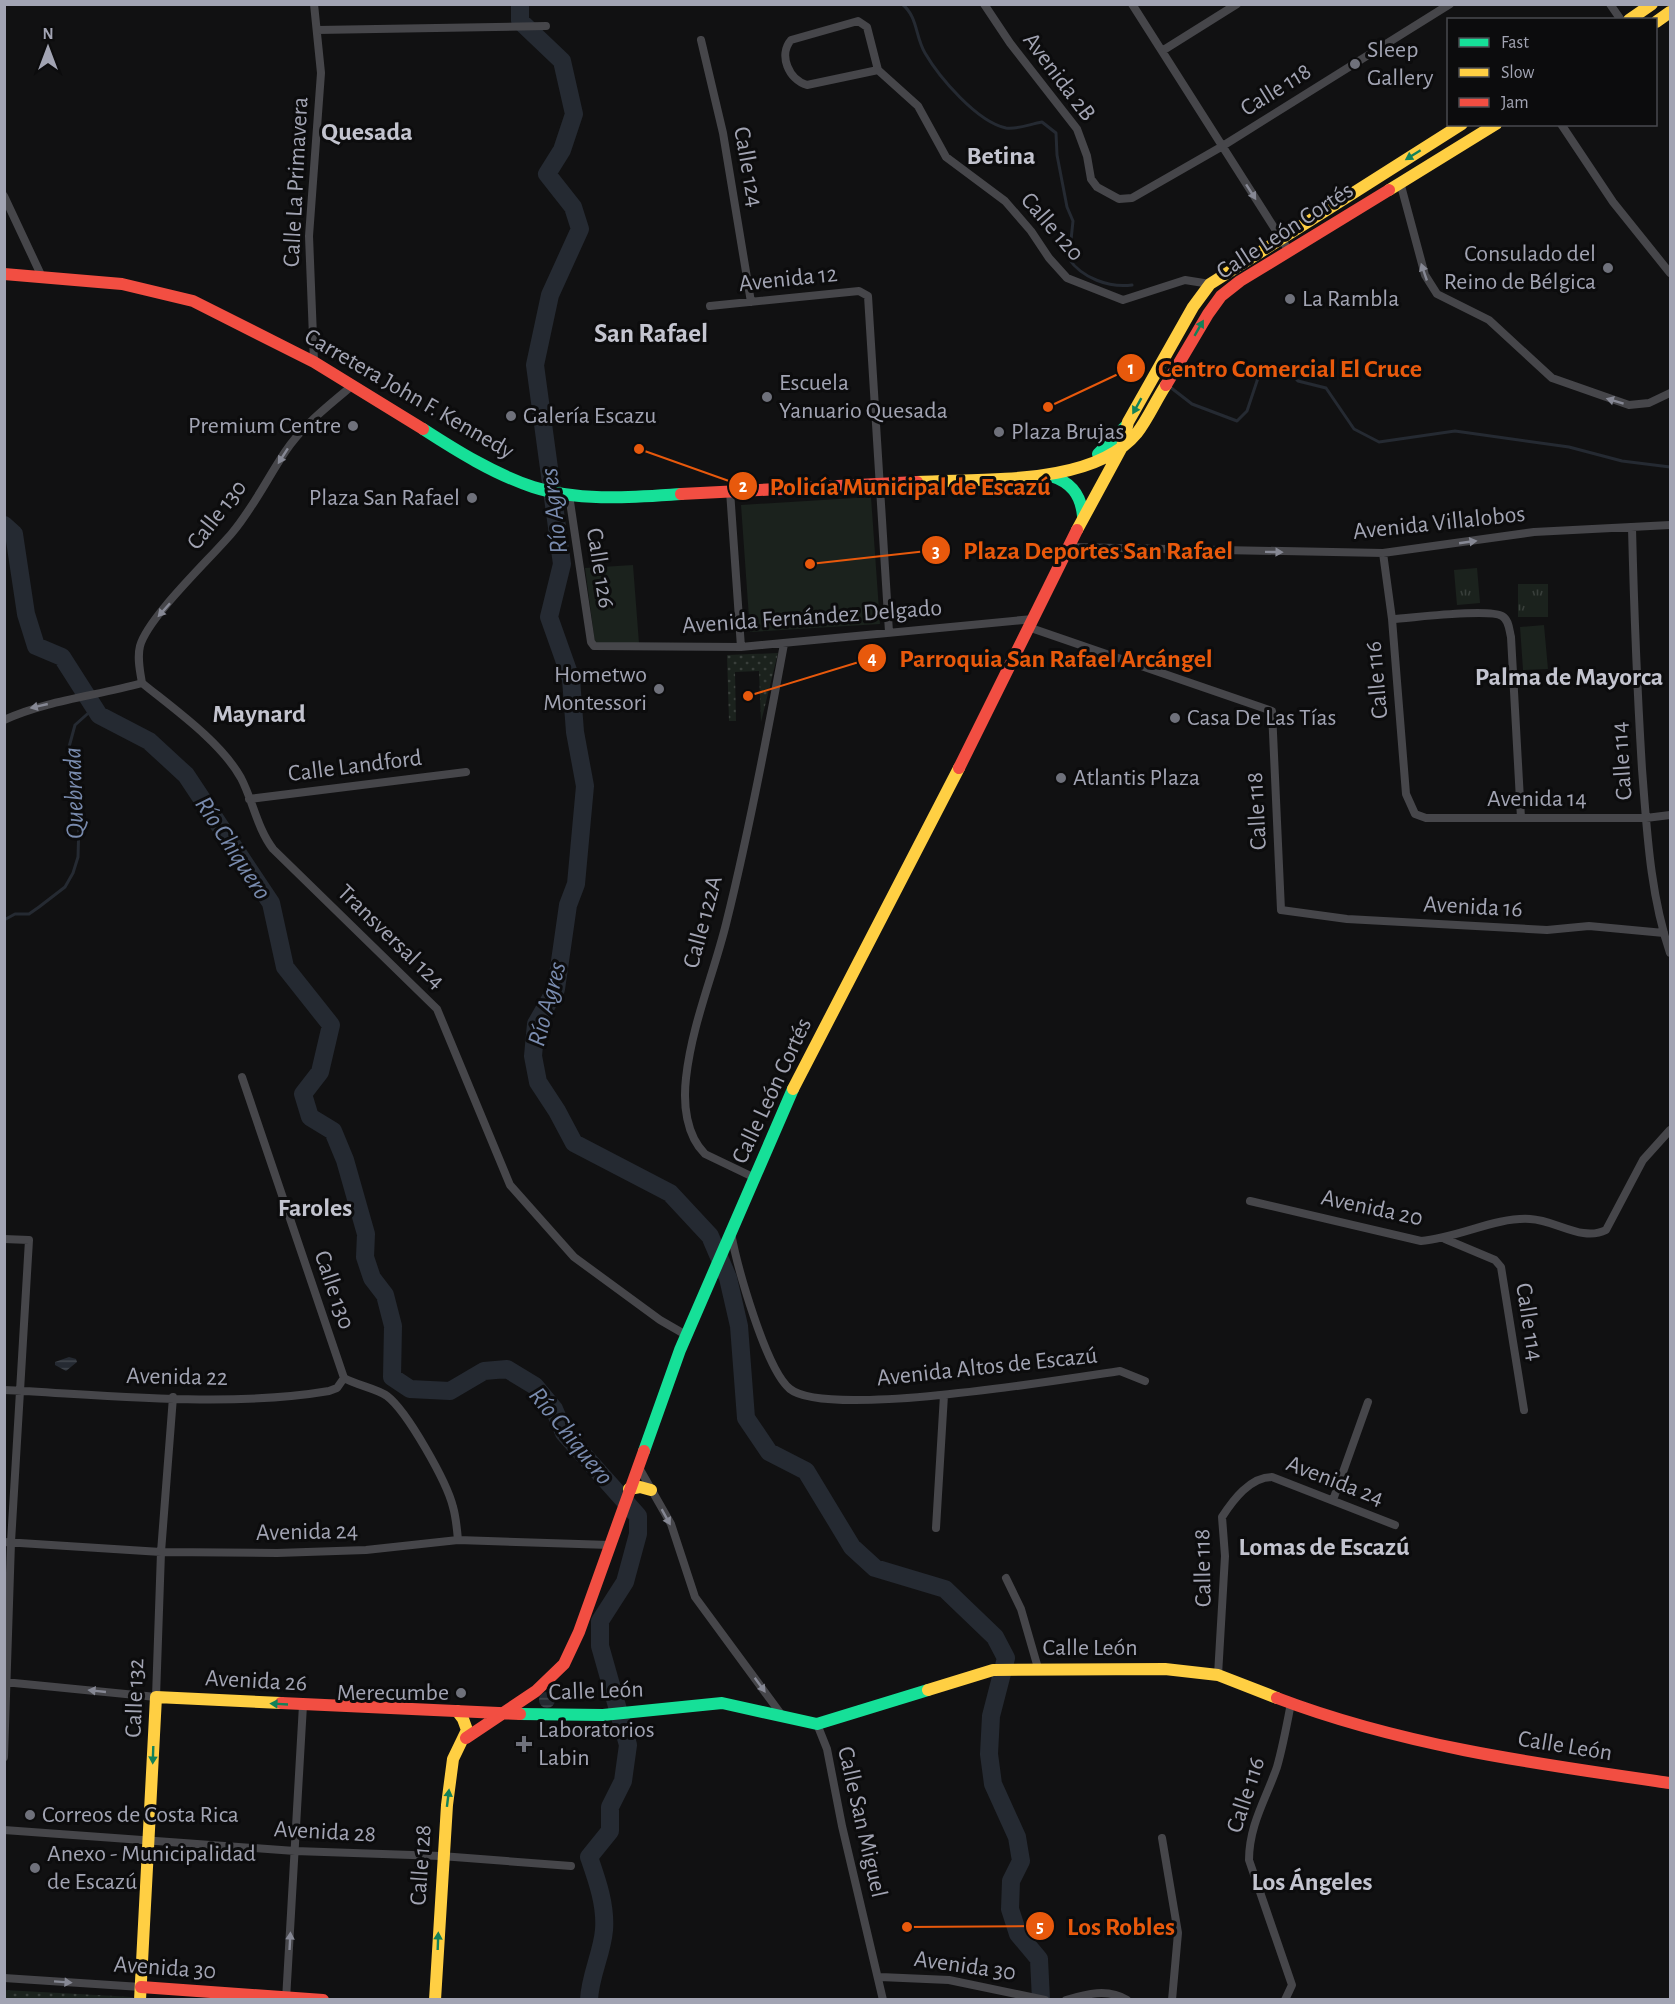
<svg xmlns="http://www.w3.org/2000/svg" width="1675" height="2004" font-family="'Alegreya Sans',sans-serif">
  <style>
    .grass { fill: #1b221d }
    .park { fill: url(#park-tufts) }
    .garden { fill: url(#garden-dots) }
    .water { fill: url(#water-rules) }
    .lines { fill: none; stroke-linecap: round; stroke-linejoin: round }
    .stream { stroke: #252a32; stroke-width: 3 }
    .river { stroke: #252a32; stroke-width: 18 }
    .street { stroke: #46464a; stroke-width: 8 }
    .fast { stroke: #16e098; stroke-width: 12 }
    .slow { stroke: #ffcf43; stroke-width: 12 }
    .jam { stroke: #f24e42; stroke-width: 12 }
    .oneway { fill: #128159 }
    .oneway2 { fill: #868894 }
    .poi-dot { fill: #6f717b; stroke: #0c0c0d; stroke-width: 2 }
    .labels { text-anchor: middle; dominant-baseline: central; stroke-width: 6; stroke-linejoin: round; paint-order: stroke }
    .poi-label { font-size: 24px; fill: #a2a4b3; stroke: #0c0c0d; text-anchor: start }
    .street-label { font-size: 24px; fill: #a2a4b3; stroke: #0c0c0d }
    .neighbourhood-label { font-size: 26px; font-weight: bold; fill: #c3c4cf; stroke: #0c0c0d }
    .water-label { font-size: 26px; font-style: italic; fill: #798bae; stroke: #0c0c0d }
    .quarter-label { font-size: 27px; font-weight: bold; fill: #c3c4cf; stroke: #0c0c0d }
    .leader { fill: none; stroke: #e8590c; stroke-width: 2 }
    .callout-dot { fill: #e8590c; stroke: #0c0c0d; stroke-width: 2 }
    .mark-label { font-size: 18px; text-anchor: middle; font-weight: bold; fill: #fff }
    .callout-label { font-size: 26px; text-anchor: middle; font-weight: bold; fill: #e8590c; stroke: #0c0c0d; stroke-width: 6; stroke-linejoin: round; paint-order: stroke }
  </style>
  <defs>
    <pattern id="park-tufts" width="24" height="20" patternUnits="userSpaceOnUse" patternTransform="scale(1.5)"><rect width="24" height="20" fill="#1b221d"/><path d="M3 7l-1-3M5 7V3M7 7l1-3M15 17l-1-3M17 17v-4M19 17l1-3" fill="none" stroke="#393f3b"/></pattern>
    <pattern id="garden-dots" width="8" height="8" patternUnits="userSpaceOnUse" patternTransform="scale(1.5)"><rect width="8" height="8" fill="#1b221d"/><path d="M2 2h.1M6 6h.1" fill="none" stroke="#393f3b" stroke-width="1.8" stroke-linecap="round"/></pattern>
    <pattern id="water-rules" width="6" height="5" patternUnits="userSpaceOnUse" patternTransform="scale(1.5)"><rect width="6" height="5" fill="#252a32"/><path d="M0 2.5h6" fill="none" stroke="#42464d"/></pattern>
  </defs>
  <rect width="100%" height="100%" fill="#111112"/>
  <path class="grass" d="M871,497L880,624L750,632L741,505Z
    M633,565L639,643H595L585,568Z
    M1544,625L1548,669L1523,670L1520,627Z"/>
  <path class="park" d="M1477,568L1480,603L1457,605L1454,570Z
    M1518,584H1548V617H1518Z"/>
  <path class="garden" d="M778,653L761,722L759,671L735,672L736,721H729L727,655Z
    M4,1990L133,1997V1999H5Z"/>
  <path class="water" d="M69,1357L76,1359L77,1362L66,1371L55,1365V1362Z
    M539 1700a8 8 0 1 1 16 0a8 8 0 1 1-16 0Z"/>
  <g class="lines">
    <path class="stream" d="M902,4C918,17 915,36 925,53C939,77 977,122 1006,128C1017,130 1030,124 1042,122L1056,133L1057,155L1067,207L1073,221L1069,259C1082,278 1109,288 1132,285
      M1170,387L1192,404L1237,421L1247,411L1260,372L1288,370L1298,381L1326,388L1354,429L1379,442L1455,431L1569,447L1622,461L1670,467
      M4,920L15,914H29L39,907L65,887L73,873L78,857L79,823L71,805L69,747L75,725L94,708"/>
    <path class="river" d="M520,4V21L562,61L574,114L562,150L547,174L573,207L580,229L550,295L535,365L562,564L549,617L571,679L575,732L585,786L576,884L568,905L556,989L536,1024L533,1056L538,1082L557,1111L574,1143L670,1193L710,1236L728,1278L739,1326L746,1418L769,1452L806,1471L852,1547L875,1568L945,1589L995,1637L1006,1658L991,1716L989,1754L993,1784L1017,1837L1021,1861L1011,1881L1010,1909L1018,1934L1039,1959L1041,2000
      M4,525L14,534L26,614L36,646L62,657L99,715L149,741L186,775L271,903L285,967L331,1025L320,1072L303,1094L310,1117L333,1131L345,1160L366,1234L365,1257L372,1278L385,1295L393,1326L392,1377L410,1389L450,1391L484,1371L507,1369L535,1386L554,1409L564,1433L638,1516V1534L625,1582L600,1621V1646L628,1745L623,1781L610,1807V1831L589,1857C597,1880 606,1905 604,1930C602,1954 590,1975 589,2000"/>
    <path class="street" d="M984,4L1010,43L1077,129L1087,156L1091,179L1097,187L1119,199L1132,198L1221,147L1450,4
      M1132,4L1289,251
      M1610,4L1621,20
      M858,21L867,27L878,70L807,85C789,80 778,55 791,40Z
      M317,30L546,26
      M701,40L723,133L751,302
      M1162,51L1237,4
      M878,70L918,106L946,157L1005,201L1031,231L1049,258L1067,278L1123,300L1185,280L1210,284
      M1561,124L1613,202L1670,273
      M1400,182L1425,275L1437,294L1489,320L1552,378L1629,405L1649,403L1670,393
      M4,196L42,277
      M710,306L859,291L868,296L889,632
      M314,362L309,236L321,73L314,4
      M730,491L741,647
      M569,495L591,642L594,646L741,647L1033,619
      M1632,528C1634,608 1637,688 1642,769C1647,831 1650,894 1670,953
      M1068,547L1383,553L1534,532L1670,525
      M1383,553L1392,619L1406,794L1415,814L1426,818H1646L1670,815
      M1392,619C1412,618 1488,608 1502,616C1509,620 1509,629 1511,637L1521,818
      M1028,627L1272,711L1281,910L1347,919L1547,930L1589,926L1664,933
      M142,683C174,709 221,742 241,778C253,801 257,828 273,849L437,1009L510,1185L574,1257L660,1320L686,1335
      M142,683C140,671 137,658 140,646C148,617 210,559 232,533C253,508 267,479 285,452C303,425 328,406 353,385
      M4,720C48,700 96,696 142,683
      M249,799L466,772
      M242,1077L344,1378
      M753,1177L705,1154C686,1135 683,1104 686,1078C692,1024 713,976 726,924C749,832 767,737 784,644
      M1250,1201L1421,1241C1458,1238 1495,1217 1530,1219C1556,1220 1582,1242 1606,1230L1643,1160L1670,1130
      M731,1233C737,1266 766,1370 790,1389C827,1419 1065,1379 1120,1371L1145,1381
      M4,1239L29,1240L11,1542L4,1757
      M1445,1239L1495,1260L1501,1267L1524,1410
      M344,1378C356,1385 378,1389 387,1396C407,1411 447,1482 453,1507C456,1517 457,1529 458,1540
      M4,1390C107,1395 229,1408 329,1391L337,1388L344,1378
      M638,1466L671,1524L695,1597L781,1714
      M1333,1500L1368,1402
      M936,1528L944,1395
      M4,1542L161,1552L277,1553L366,1550L458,1540L610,1545
      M1006,1578L1021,1609L1038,1668
      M1218,1675L1225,1556L1222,1517C1233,1500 1250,1477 1272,1477L1395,1525
      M4,1682L156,1697L161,1552L173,1397
      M817,1724L827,1749L842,1826L883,2000
      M4,1830L295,1851L441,1856L571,1866
      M1162,1838L1178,1933L1172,2000
      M880,1977L949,1980L1045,2000
      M4,1978L141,1987
      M286,2000L303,1705
      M1066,2000C1086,1994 1108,1988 1127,2000
      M1285,2000L1292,1985L1249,1860C1249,1825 1266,1799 1277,1767C1283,1746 1287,1724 1291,1703"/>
    <path class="fast" d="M423,429C457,451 494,474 533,487C579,502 634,497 681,494
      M1098,454L1126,426
      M1051,476C1071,482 1081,495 1083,516
      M644,1451L680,1350L793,1089
      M520,1714L603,1715L722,1703L817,1724L928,1690"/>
    <path class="slow" d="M1629,20L1652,4
      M1656,22L1670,12
      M1389,190L1496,124
      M917,482C981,478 1093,487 1137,433C1148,419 1156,400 1166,385
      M1077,530L1122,447L1128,422L1193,307L1210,284L1462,124
      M793,1089L959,768
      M629,1489L640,1487L651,1490
      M928,1690L993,1670L1165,1669L1218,1675L1277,1698
      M140,2000L156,1697L281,1703
      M435,2000L447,1805L453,1759L467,1730L463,1719L457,1711"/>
    <path class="jam" d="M4,274L122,284L193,301L314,362L423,429
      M1166,385L1208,314L1221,296L1240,281L1389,190
      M681,494L917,482
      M959,768L1077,530
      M1277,1698C1403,1746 1537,1764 1670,1783
      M281,1703L520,1714
      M466,1738L536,1691L564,1664L579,1632L644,1451
      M141,1987L323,2000"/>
  </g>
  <defs><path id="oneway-solid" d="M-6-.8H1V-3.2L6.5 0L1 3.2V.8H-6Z" transform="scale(1.5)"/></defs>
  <g class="oneway">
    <use href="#oneway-solid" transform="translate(1413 155) rotate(148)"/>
    <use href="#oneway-solid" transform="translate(1199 328) rotate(-60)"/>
    <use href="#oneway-solid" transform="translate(1137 406) rotate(119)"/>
    <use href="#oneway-solid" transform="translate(279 1704) rotate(-177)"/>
    <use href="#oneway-solid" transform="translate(153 1755) rotate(92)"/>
    <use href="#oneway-solid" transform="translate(448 1798) rotate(-83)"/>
    <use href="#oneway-solid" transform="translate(438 1941) rotate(-88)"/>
  </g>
  <g class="oneway2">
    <use href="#oneway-solid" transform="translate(1251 192) rotate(57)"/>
    <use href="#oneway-solid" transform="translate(1424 272) rotate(-109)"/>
    <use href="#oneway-solid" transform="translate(1615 401) rotate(-163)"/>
    <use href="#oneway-solid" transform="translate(283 456) rotate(123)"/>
    <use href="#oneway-solid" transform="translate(1468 542) rotate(-8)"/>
    <use href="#oneway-solid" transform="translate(1274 552) rotate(1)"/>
    <use href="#oneway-solid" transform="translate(164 610) rotate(132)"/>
    <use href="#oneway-solid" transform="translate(39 706) rotate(167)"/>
    <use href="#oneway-solid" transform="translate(666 1517) rotate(61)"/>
    <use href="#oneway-solid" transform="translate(760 1685) rotate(54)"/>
    <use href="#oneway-solid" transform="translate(97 1691) rotate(-174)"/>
    <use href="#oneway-solid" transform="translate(290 1941) rotate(-87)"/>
    <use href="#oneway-solid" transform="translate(63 1982) rotate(4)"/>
  </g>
  <g class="poi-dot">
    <circle cx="1355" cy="64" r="6"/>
    <circle cx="1608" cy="268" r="6"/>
    <circle cx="1290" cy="299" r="6"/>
    <circle cx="767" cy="397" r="6"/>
    <circle cx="511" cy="416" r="6"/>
    <circle cx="353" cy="426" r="6"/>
    <circle cx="999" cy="432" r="6"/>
    <circle cx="472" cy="498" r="6"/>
    <circle cx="659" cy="689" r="6"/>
    <circle cx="1175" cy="718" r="6"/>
    <circle cx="1061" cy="778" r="6"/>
    <circle cx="461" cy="1693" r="6"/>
    <path d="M521 1735h6v6h6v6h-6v6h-6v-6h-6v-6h6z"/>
    <circle cx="30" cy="1815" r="6"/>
    <circle cx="35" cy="1868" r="6"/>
  </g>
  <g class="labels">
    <g class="poi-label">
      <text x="1367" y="50">Sleep<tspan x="1367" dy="28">Gallery</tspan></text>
      <text x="1596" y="254" text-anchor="end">Consulado del<tspan x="1596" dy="28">Reino de Bélgica</tspan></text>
      <text x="1302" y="299">La Rambla</text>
      <text x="779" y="383">Escuela<tspan x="779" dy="28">Yanuario Quesada</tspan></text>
      <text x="523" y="416">Galería Escazu</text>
      <text x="341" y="426" text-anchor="end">Premium Centre</text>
      <text x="1011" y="432">Plaza Brujas</text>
      <text x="460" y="498" text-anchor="end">Plaza San Rafael</text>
      <text x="647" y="675" text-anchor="end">Hometwo<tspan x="647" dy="28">Montessori</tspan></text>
      <text x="1187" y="718">Casa De Las Tías</text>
      <text x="1073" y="778">Atlantis Plaza</text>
      <text x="449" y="1693" text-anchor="end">Merecumbe</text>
      <text x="538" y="1730">Laboratorios<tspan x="538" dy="28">Labin</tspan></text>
      <text x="42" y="1815">Correos de Costa Rica</text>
      <text x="47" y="1854">Anexo - Municipalidad<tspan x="47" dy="28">de Escazú</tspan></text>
    </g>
    <g class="street-label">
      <text transform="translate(1059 77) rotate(53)">Avenida 2B</text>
      <text transform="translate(1276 90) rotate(-32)">Calle 118</text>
      <text transform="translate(748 167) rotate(80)">Calle 124</text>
      <text transform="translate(296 182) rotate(-87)">Calle La Primavera</text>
      <text transform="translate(1052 227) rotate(49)">Calle 120</text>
      <text transform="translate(1285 231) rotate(-33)">Calle León Cortés</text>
      <text transform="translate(788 279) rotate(-6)">Avenida 12</text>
      <text transform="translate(409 394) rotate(30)">Carretera John F. Kennedy</text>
      <text transform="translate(217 515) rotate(-52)">Calle 130</text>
      <text transform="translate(1439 523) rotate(-6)">Avenida Villalobos</text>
      <text transform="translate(600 568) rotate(81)">Calle 126</text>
      <text transform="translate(812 617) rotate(-4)">Avenida Fernández Delgado</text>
      <text transform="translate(1377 680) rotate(-95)">Calle 116</text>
      <text transform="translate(1622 761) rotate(-94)">Calle 114</text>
      <text transform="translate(355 766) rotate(-7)">Calle Landford</text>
      <text x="1537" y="799">Avenida 14</text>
      <text transform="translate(1257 811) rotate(-93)">Calle 118</text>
      <text transform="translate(1473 907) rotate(3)">Avenida 16</text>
      <text transform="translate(703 922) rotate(-75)">Calle 122A</text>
      <text transform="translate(391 937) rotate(44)">Transversal 124</text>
      <text transform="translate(772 1091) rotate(-65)">Calle León Cortés</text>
      <text transform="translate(1372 1208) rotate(12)">Avenida 20</text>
      <text transform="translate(334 1290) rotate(71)">Calle 130</text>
      <text transform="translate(1529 1322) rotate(81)">Calle 114</text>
      <text transform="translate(987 1367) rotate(-6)">Avenida Altos de Escazú</text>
      <text transform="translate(177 1377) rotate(1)">Avenida 22</text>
      <text transform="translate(1335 1481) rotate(21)">Avenida 24</text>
      <text transform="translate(307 1532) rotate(-1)">Avenida 24</text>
      <text transform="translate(1203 1568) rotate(-91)">Calle 118</text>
      <text x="1090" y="1648">Calle León</text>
      <text transform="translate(256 1681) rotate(3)">Avenida 26</text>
      <text transform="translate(596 1691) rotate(-2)">Calle León</text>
      <text transform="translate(135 1698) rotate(-88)">Calle 132</text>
      <text transform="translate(1565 1746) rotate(9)">Calle León</text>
      <text transform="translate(1246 1795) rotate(-72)">Calle 116</text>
      <text transform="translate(862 1822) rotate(77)">Calle San Miguel</text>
      <text transform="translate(325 1832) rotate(3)">Avenida 28</text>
      <text transform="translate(421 1865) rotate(-86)">Calle 128</text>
      <text transform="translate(965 1966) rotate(8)">Avenida 30</text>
      <text transform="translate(165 1968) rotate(4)">Avenida 30</text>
    </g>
    <g class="neighbourhood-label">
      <text x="367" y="132">Quesada</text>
      <text x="1001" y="156">Betina</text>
      <text x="1569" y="677">Palma de Mayorca</text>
      <text x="259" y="714">Maynard</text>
      <text x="315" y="1208">Faroles</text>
      <text x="1324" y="1547">Lomas de Escazú</text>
      <text x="1312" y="1882">Los Ángeles</text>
    </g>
    <g class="water-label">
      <text transform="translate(554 511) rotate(-97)">Río Agres</text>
      <text transform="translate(74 793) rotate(-92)">Quebrada</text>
      <text transform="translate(233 848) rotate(57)">Río Chiquero</text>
      <text transform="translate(547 1004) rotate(-75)">Río Agres</text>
      <text transform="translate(571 1436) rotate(51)">Río Chiquero</text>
    </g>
    <g class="quarter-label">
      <text x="651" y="333">San Rafael</text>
    </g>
  </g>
  <path class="leader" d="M1048 407L1131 368M639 449L743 486M810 564L936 550M748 696L872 658M907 1927L1040 1926"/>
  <g class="callout-dot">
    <circle cx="1048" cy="407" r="6"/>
    <circle cx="639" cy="449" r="6"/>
    <circle cx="810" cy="564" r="6"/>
    <circle cx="748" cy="696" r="6"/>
    <circle cx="907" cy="1927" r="6"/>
    <circle cx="1131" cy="368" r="15"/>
    <circle cx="743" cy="486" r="15"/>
    <circle cx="936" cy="550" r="15"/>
    <circle cx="872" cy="658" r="15"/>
    <circle cx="1040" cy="1926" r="15"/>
  </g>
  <g class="mark-label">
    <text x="1131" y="374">1</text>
    <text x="743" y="492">2</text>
    <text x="936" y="557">3</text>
    <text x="872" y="664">4</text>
    <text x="1040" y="1932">5</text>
  </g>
  <g class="callout-label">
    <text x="1290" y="377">Centro Comercial El Cruce</text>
    <text x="910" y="495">Policía Municipal de Escazú</text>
    <text x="1098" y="559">Plaza Deportes San Rafael</text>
    <text x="1056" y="667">Parroquia San Rafael Arcángel</text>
    <text x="1121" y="1935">Los Robles</text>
  </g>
  <rect width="1675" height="2004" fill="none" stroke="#a2a4b3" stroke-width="12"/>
  <rect x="1447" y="18" width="210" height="108" fill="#0c0c0d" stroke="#48494f" stroke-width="1.5"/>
  <rect x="1459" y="38" width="30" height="9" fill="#16e098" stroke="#48494f" stroke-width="1.5"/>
  <text x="1501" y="48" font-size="18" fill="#a2a4b3">Fast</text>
  <rect x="1459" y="68" width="30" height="9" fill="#ffcf43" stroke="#48494f" stroke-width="1.5"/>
  <text x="1501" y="78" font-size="18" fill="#a2a4b3">Slow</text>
  <rect x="1459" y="98" width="30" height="9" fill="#f24e42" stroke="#48494f" stroke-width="1.5"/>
  <text x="1501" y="108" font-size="18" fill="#a2a4b3">Jam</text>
  <g transform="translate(48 48)" stroke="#0c0c0d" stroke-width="4.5" paint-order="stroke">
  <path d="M0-4.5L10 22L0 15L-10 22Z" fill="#a2a4b3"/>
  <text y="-9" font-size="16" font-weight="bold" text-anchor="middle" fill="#a2a4b3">N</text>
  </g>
</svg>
